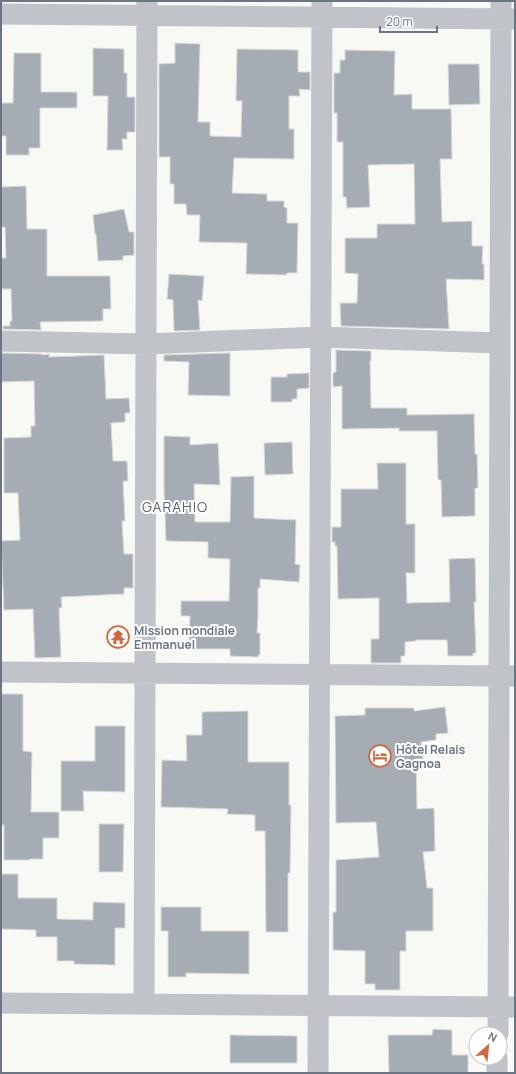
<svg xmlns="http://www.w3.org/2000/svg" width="516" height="1074" font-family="Manrope,sans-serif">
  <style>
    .building { fill: #a6acb3; stroke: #d9d9d8 }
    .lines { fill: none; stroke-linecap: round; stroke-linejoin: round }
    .street { stroke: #c0c3c7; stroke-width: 21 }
    .labels { text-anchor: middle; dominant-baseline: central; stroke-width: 4; stroke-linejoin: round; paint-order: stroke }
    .poi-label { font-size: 12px; font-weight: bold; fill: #6a7683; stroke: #fff; text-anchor: start }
    .quarter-label { font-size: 14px; letter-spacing: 1px; fill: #576069; stroke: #fff }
  </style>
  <rect width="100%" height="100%" fill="#f8f8f5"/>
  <path class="building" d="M175,43L200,44L198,122H210V136L241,137L242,101H236L237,49L298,50V72H310V90L299,89L300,96H289V129H294V159L234,158L232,193L267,194V201H284V207L287,208V223H298L297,273H287V275L246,274L247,243L199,242L200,215H187L186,204H174V184H170V157H159V64L175,63Z
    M93,48L124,49V73H127V97H135V132H127V139H122L123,150H107L108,96H93Z
    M345,50L395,51L394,95L412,94V109H451L452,159H440L442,222L472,221V246H483L482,264H484V280L446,279L449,329L341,326L340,303H357L358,274L345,273V238H377V224H415L414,164L368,165L370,207L347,208L346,197H343V142H337V113H334V73H340V60H345Z
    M14,53H41V92H77V108H40V148H29V155H6V136H1V103H13Z
    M448,64H479L480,104L449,105Z
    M26,186L27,229H47V276H110L111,309H103V321L40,322L41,330L3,329V326H10V321H12L11,289H1V258H6L5,227H1V187Z
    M124,209L129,232H134V255L123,256V260L98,261L96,234H95L93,215Z
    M169,274L204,276L202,301L198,300L200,330L174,331L173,300L167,299Z
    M336,350L371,351V361H370L371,408H407V415L474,414L475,454H477L478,488H475V516L442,517L441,480H438L437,431H399V428L342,429V386L333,387V373L336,372Z
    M1,353L42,354V355L49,354V357L104,355L106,399L129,398L130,413H125V422L111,423L113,461H127L128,481H123L125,521H122L124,554H133V588H124V594L61,597L62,608H59L61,657L35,658L33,609L4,610L1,541L20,540L18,493H4V438L31,437V426H35L34,381L1,382Z
    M230,353V396L188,395L189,362L164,361V355Z
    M309,373V388L297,389V399H292V402H271V377H287V374Z
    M164,436L190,437V445L218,443L220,485L194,484L195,522H230L231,477L254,476V518L296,520L295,564L300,565L299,582L260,579V588H258V615L257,633H260V655H258V657L230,656V649H189L190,616H181V601H229L230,559L208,558V542L166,541L164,490Z
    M292,442L293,474L265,475L264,443Z
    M377,463H406V524H415V573H406L407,603L450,602L449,559L475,558L476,602H474L476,653H473V656H448L447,640H416V641L405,642V656H401V663H371V639H379V598L338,599L337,546H335V542H332V527H341V489H378Z
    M1,694H23V751L32,752L31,812H59V838H43V859H30V860H4V825H1Z
    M445,707L448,733L436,734V740L421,742L423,759H416L417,809L434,808L435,851L423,852L427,888H433V931H406V951H400V990H375V984H365V951L333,950V912H336V860L379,857L376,822L336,823L335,716L365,715V708H414V711Z
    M248,711V762H289V805H291L290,873H288V932H266L265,831H255V815L227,814L228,809L161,807L162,760L187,761L186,735H202V712Z
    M95,726H125V792L83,791L84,811H61V761H95Z
    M99,824H124L123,872H99Z
    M1,874H18V898H57V919L93,920V902L125,903V928H115V965L74,964V961H57V937H36V930L1,929Z
    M161,907H201V931H249V974L186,973V977H168V931H161Z
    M433,1029L452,1030V1055H468V1073H389L388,1035H432Z
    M230,1035L297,1036V1063H230Z"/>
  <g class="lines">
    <path class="street" d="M1,14L514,19
      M1,341L146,344L320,337L500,343
      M1,672L515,676
      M1,1003L515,1007
      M144,1004L147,1
      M498,1034L501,1
      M318,1073L322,1
      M497,1073V1058"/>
  </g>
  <defs>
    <g id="temple-ring" transform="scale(1.15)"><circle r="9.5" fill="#fff" stroke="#d1673c" stroke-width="1.5"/><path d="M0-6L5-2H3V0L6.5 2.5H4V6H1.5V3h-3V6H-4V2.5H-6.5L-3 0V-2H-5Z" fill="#d1673c"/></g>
    <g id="hotel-ring" transform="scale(1.15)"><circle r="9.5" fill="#fff" stroke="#d1673c" stroke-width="1.5"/><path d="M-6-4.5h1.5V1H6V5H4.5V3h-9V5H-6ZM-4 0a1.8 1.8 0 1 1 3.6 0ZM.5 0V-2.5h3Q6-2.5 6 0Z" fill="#d1673c"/></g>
  </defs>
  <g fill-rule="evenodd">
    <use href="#temple-ring" x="118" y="637"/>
    <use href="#hotel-ring" x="380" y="756"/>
  </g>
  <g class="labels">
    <g class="poi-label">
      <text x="134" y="630">Mission mondiale<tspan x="134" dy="14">Emmanuel</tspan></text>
      <text x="396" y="749">Hôtel Relais<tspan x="396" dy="14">Gagnoa</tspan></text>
    </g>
    <g class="quarter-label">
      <text x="175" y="506">GARAHIO</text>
    </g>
  </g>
  <rect width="516" height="1074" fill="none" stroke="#6a7683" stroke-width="4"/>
  <g transform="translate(488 1046) rotate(27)"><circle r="19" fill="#ffffff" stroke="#c3c8cd"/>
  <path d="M0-3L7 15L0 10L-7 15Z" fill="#d1673c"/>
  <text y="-6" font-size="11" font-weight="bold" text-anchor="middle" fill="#6a7683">N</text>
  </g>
  <path d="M380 26v6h57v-6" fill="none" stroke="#6a7683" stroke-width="2"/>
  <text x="386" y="26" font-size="12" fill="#6a7683" stroke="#ffffff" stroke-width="3" paint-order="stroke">20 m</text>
</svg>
